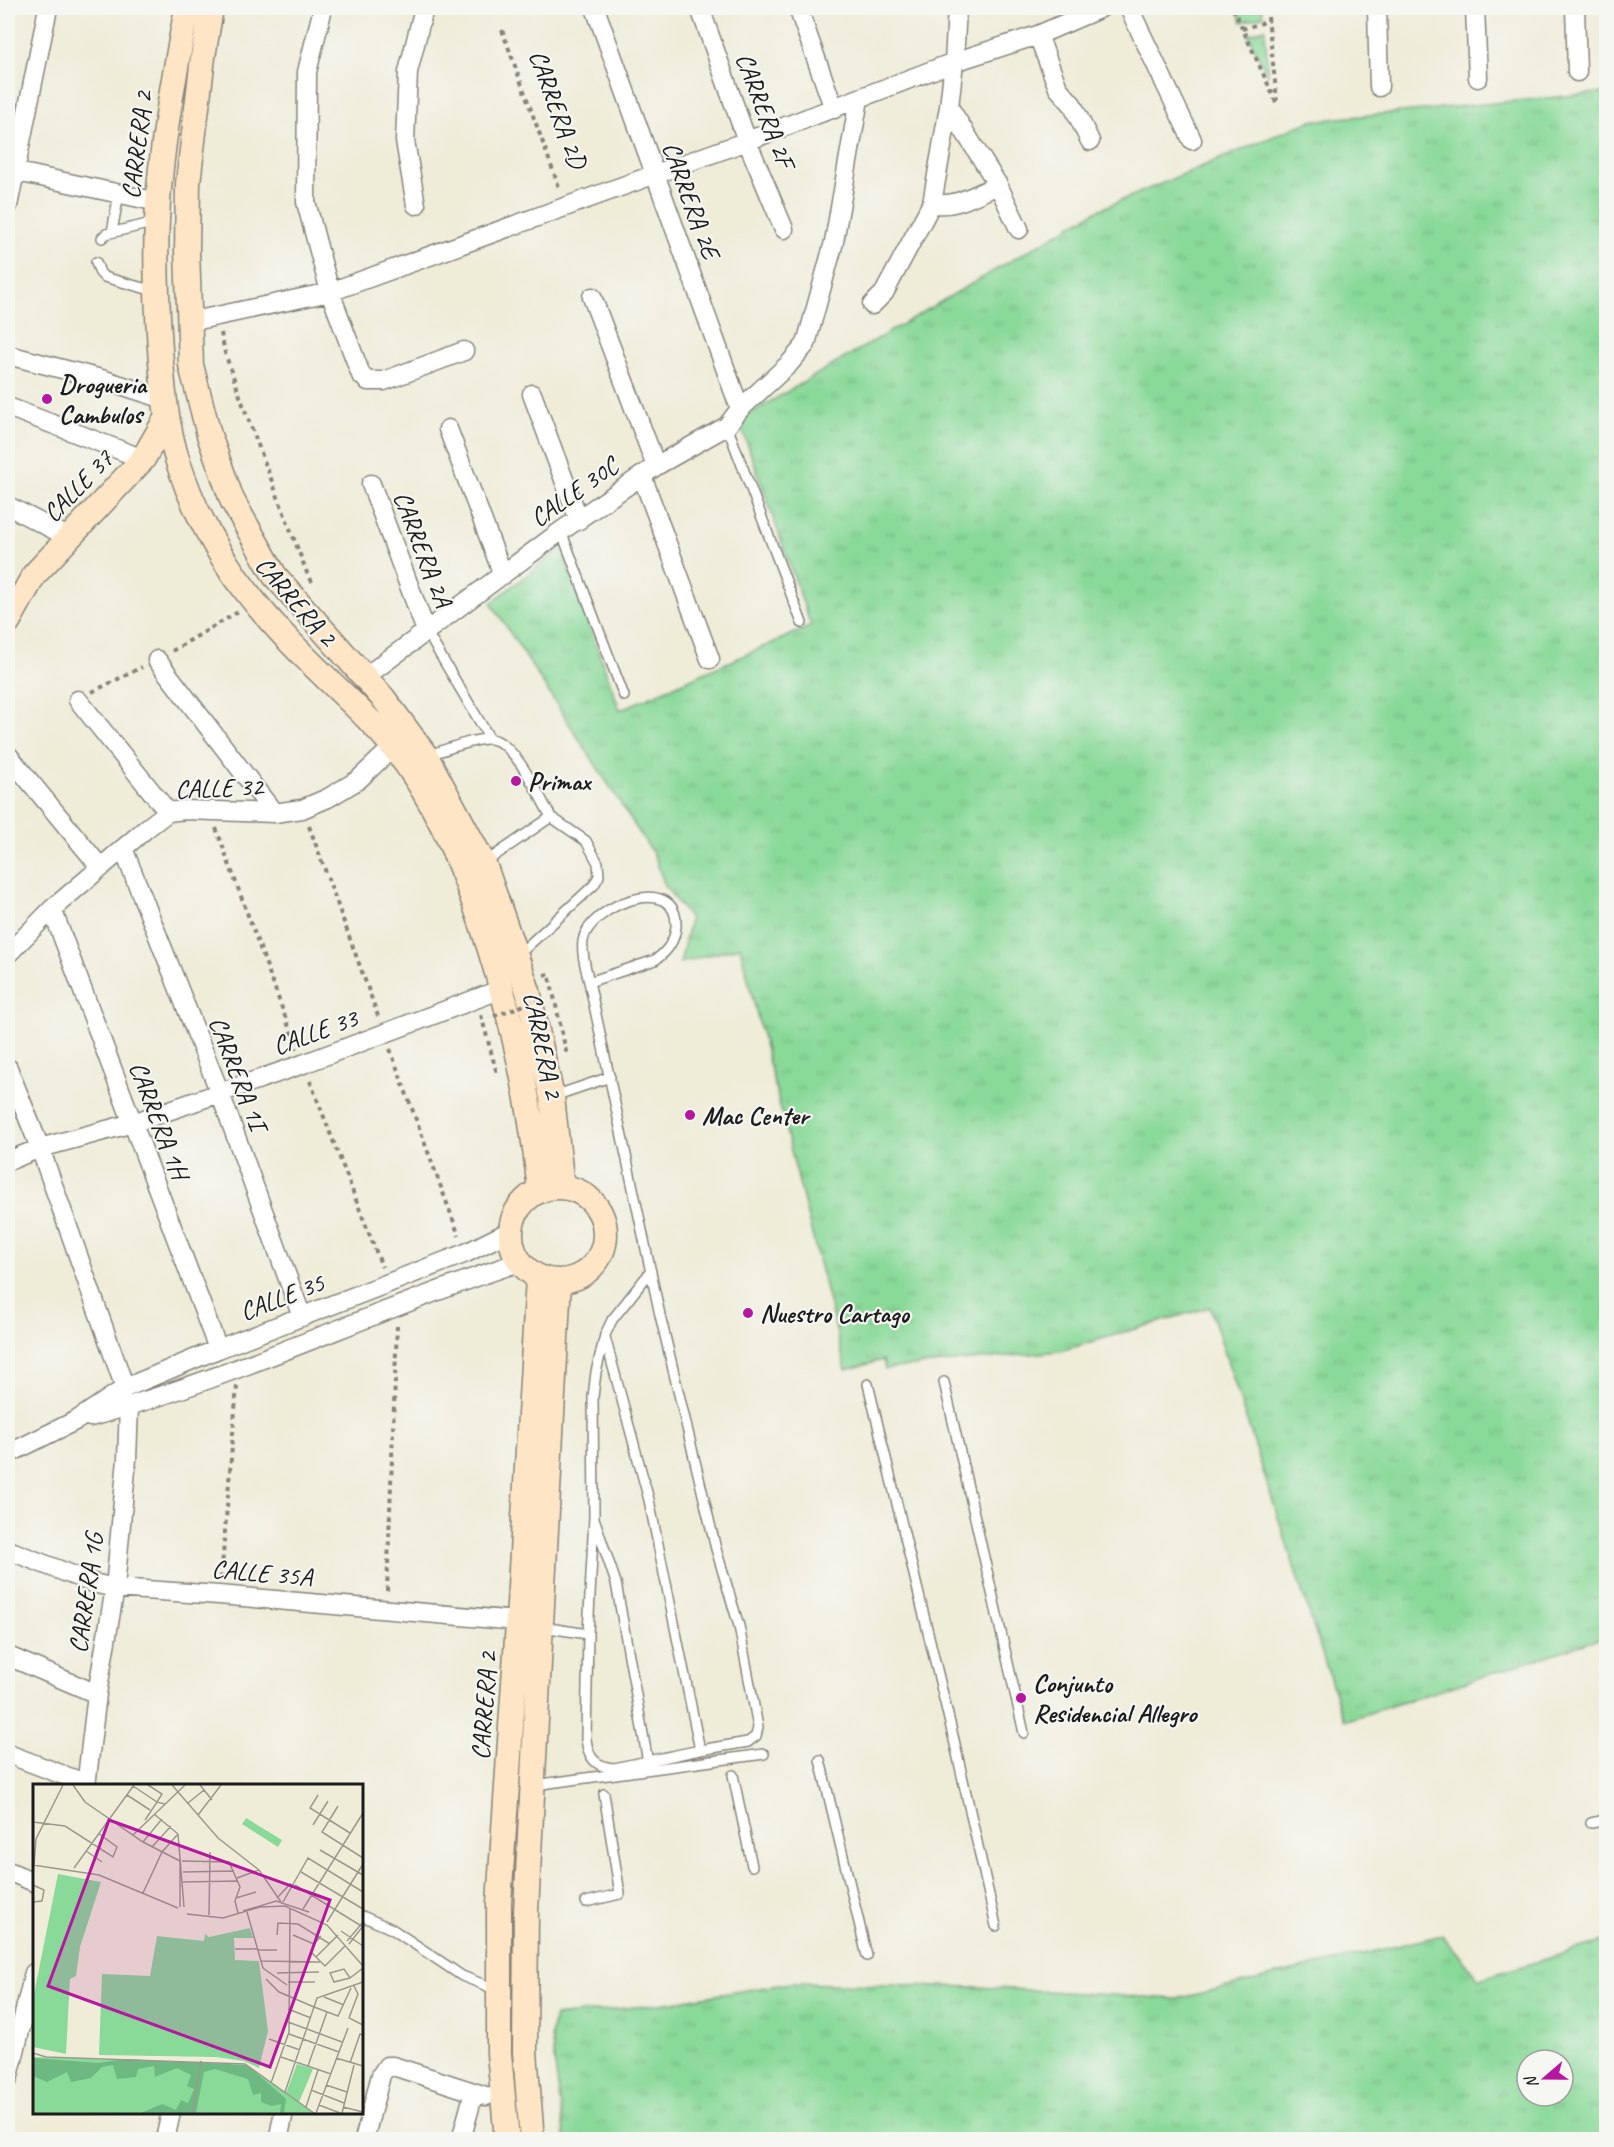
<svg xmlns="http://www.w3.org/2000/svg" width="1614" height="2147" font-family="Caveat,sans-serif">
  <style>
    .grass { fill: url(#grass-tufts); stroke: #527a5a; stroke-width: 1.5; fill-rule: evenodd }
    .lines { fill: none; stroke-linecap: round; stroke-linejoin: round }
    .lane-casing { stroke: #86847a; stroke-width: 12 }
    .street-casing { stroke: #86847a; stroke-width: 21 }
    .secondary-casing { stroke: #86847a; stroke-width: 27 }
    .path { stroke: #86847a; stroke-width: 4; stroke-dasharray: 4.5 4.5; stroke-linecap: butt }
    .lane { stroke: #fff; stroke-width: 9 }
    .street { stroke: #fff; stroke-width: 18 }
    .secondary { stroke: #fde5c5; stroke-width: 24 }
    .path-bridge { stroke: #86847a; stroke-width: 4; stroke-dasharray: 4.5 4.5; stroke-linecap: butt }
    .poi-dot { fill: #b5179e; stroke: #f6f6f2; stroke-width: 2 }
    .labels { text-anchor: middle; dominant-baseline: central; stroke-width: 4.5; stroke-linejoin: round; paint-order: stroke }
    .street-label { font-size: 26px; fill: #1c1c1c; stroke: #f6f6f2 }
    .poi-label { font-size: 26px; font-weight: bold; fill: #1c1c1c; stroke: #f6f6f2; text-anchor: start }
    .inset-road { fill: none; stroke: #9b998d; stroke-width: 1.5 }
    .view { fill: #b5179e; fill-opacity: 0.15; stroke: #b5179e; stroke-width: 3 }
    .inset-edge { fill: none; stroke: #1c1c1c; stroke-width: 3 }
  </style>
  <defs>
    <pattern id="grass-tufts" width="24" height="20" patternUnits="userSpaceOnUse" patternTransform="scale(1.5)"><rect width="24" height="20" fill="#89d999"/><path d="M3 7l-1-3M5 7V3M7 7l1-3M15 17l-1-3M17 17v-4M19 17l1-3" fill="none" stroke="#76ba83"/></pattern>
  </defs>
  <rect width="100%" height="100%" fill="#f6f6f2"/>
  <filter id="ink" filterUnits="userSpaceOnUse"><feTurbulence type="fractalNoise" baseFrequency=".0167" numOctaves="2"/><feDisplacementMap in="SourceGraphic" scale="12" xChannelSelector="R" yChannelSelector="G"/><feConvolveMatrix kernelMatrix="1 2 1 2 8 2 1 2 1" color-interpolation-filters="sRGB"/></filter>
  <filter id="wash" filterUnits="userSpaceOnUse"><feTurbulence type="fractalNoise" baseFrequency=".008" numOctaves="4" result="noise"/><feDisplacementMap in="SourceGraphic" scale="24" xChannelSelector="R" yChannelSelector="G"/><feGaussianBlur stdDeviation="1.35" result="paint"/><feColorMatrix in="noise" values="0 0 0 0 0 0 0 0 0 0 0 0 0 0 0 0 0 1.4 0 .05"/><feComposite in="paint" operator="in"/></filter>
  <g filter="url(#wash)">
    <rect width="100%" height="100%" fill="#efecd8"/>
    <path class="grass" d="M1236,8h26l1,8 -21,6z
      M1265,28l3,48 -20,-41z
      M1606,92v1545l-262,84 -134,-414 -150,44 -175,18 -2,-9 -37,10 -106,-423 -60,16 10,-44 -25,-33 -11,-31 -163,-252 70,-55 59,162 191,-84 -72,-206 357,-209 214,-90z
      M1442,1935l37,44 127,-38v198h-1041l-14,-103 4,-20 99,-11 137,-22 187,4 199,12zM1527,2060h36v36h-36z"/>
  </g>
  <g filter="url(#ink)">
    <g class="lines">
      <g class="lane-casing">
        <path id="lane" d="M112,232l7,-39
          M102,238l4,-4 50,-12
          M96,262l4,11 4,4 50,14
          M727,426l75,197
          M561,531l63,165
          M426,631l64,108
          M426,756c16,-5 49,-18 64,-17 24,1 50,59 61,78l-67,46
          M518,955l76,-70 5,-9 -1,-13 -12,-22 -35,-24
          M589,982l66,-22c12,-8 20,-19 21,-34 2,-55 -88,-20 -93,15 -2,16 5,34 8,50l69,324 56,234 23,77 19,101 -2,9 -8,6 -48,8 -86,18c-19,-1 -26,-11 -28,-29l2,-105 6,-117 -1,-120 3,-25 9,-37 7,-15 39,-49
          M554,1096l56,-19
          M605,1337l44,163 51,250
          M944,1382l80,351
          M868,1384l86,356 42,186
          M595,1521l21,62 32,179
          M542,1627l46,7
          M820,1760l47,196
          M733,1775l19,91
          M534,1785l230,-31
          M1591,1823l15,-3
          M586,1902l34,-8 -16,-100
          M362,1916l30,13 70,47 35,14"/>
      </g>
      <g class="street-casing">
        <path id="street" d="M323,8l-16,64 -1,130 24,90 31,83 7,6h16l80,-30
          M595,8l145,401
          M700,8l47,133 37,88
          M798,8l36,101
          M1129,8l63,132
          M1377,8l2,79
          M1475,8l3,70
          M1575,8l2,64
          M1038,35l20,53 14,16 18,37
          M949,107l49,78 21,44
          M8,170l150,32
          M932,203c22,6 46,-10 66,-18
          M416,205l-11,-64 3,-69 16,-64
          M8,206l40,-198
          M592,297l64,169
          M872,305l12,-12 48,-90 17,-96 5,-45 3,-54
          M189,322l141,-30 417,-151 207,-79 84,-27 63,-27
          M8,355l97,25 59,19
          M532,394l47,126
          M8,407l135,52
          M448,429l55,146
          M642,476l68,183
          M371,484l55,147
          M8,506l60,31
          M157,660l117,153
          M365,677l196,-146 95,-65 71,-40 13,-17 49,-45 17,-20 28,-102 25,-143
          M78,700l90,112
          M8,755l93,113
          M123,848l97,245 82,224
          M52,909l166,440
          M8,954l44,-45 95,-81 21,-16 17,-2 89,3 28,-4 26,-11 30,-18 35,-33
          M8,1068l32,80 85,240
          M8,1161l32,-13 93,-25 170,-59 199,-75
          M90,1417c148,-40 285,-108 430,-155
          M8,1454l69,-34 48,-32 93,-39 248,-96 44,-22
          M8,1550l85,33 22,5 104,7 299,26
          M8,1656l89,38
          M8,1754l79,30
          M86,1786l11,-92 18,-106 12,-129 2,-53
          M8,1871l26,11
          M8,2080l26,-107
          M165,2140l6,-28
          M278,2140l6,-28
          M364,2140l17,-65 6,-9h6l93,30
          M461,2140l13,-48"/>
      </g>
      <g class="secondary-casing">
        <path id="secondary" d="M187,8c-13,69 -27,141 -30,212 -2,43 0,86 3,129 3,39 6,78 19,116 20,61 56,118 100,165 33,37 72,69 105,106 48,54 75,122 98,189 29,87 49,175 58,266
          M211,8l-8,49 -15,126 -1,67 4,115 18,70 23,65 43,76 109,123 42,57 58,108 44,127 24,106 10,90
          M8,622l26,-47 109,-116 24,-42
          M511 1234a47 47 0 1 1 94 0a47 47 0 1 1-94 0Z
          M507,2140l-8,-87v-150l18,-265 21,-361
          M532,2140l-7,-88 1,-141 33,-630"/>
      </g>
      <path class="path" d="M1233,8l44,96
        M1267,8l10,92
        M1242,29l27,-8
        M502,30l58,160
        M221,333l4,20 22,63 60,157 7,12
        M172,651l66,-39
        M92,692l50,-25
        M309,826l69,190
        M216,828l81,221
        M544,975l5,-1 17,77 -4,1
        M481,1015l15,55 4,-1
        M390,1049l69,187
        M310,1081l72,186
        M509,1215l11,-20
        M221,1579l16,-193
        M387,1591l10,-265"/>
      <use href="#lane" class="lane"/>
      <use href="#street" class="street"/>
      <use href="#secondary" class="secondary"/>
      <path class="path-bridge" d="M494,1016l50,-18"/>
    </g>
  </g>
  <g class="poi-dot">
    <circle cx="47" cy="399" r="6"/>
    <circle cx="516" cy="781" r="6"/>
    <circle cx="690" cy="1115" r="6"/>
    <circle cx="748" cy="1313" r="6"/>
    <circle cx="1021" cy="1698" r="6"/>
  </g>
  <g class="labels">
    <g class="street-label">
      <text transform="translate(558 109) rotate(70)">CARRERA 2D</text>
      <text transform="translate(765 110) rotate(69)">CARRERA 2F</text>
      <text transform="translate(137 145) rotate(-83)">CARRERA 2</text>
      <text transform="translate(691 200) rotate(70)">CARRERA 2E</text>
      <text transform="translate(78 486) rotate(-46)">CALLE 37</text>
      <text transform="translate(574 492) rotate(-35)">CALLE 30C</text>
      <text transform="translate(423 549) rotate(69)">CARRERA 2A</text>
      <text transform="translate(296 601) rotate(49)">CARRERA 2</text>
      <text transform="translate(219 788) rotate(-2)">CALLE 32</text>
      <text transform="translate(315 1032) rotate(-20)">CALLE 33</text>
      <text transform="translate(543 1045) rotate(78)">CARRERA 2</text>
      <text transform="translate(238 1073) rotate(69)">CARRERA 1I</text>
      <text transform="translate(159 1120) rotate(69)">CARRERA 1H</text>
      <text transform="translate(282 1297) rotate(-21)">CALLE 35</text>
      <text transform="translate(262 1573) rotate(5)">CALLE 35A</text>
      <text transform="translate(86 1593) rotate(-82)">CARRERA 1G</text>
      <text transform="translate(484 1706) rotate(-86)">CARRERA 2</text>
    </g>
    <g class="poi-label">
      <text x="59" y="384">Drogueria<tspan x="59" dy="30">Cambulos</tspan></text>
      <text x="528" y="781">Primax</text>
      <text x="702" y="1115">Mac Center</text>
      <text x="760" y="1313">Nuestro Cartago</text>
      <text x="1033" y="1683">Conjunto<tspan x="1033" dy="30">Residencial Allegro</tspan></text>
    </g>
  </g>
  <g transform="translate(33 1784)">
    <rect width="330" height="330" fill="#efecd8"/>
    <path d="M25,90l43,8 -21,65 -4,29 -6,3 -4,75 -33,-7v-48zM217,144l3,10h-19l1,22 24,1 9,70 -9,37 -15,-7 -28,-4 -117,-2 3,-81 48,2 7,-40 47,5 1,-7 4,3zM0,273l214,8 67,48h-281zM264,280l16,5 -14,33 -13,-9z" fill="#89d999"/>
    <path d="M93,275l121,6 39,34 -2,14h-4l1,-9 -9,2 -11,-4v-9l-8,2 -5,-16 -33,-10 -11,3 -8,41h-55l21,-9 14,6 5,-10 7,3 6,-14 -7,-3 4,-11 -14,-7 -22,9 -1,-11 -16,3 -2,8 -19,2 -4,-14 -11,2 -11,11 -20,4 -4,-10 -20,10 -14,-6 1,-18 64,5z" fill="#6eb981"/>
    <path d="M213,34l36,22 -4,7 -36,-23z" fill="#89d999"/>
    <path class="inset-road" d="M40,1l12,17 58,40 37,19M139,1l46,53 41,32 22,32M167,1l12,15M100,2l24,16 5,-8 -14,-9M94,11l23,15M285,11l-8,13 40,25M155,19l16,-13M305,22l-16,26 41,26M121,30l24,20M165,31l23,-30M112,36l12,-18 8,2M0,38l32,4 48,31 4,-10 -19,-14M280,41l15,-24M145,50l6,73M100,51l52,-50M110,58l19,-23M119,63l19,-21M287,66l43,25M53,67l16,11M147,76v47M149,77l47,1 11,25 -5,14 3,12M0,81l66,10 79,33M1,81l2,-26 27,-54M41,84l60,-83M150,88l51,-1M268,88l62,37M204,94l22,-8M150,98l55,-1M0,101l11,5 -2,11 -9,1M262,101l68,42M110,109l19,-41 16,-18M203,114l20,-6M244,114l13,-14 4,2M250,118l25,-44 55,34M270,125l60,-96M210,127l33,-10 33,11M214,128l16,56 24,17M154,130l36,4 37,-11 25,-1 42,19 36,41M176,131l1,-63M294,138l36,-58M308,147l22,15M244,151l1,-12 20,1 32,20M260,151l21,9 7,-8M314,157l16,-19M316,160l14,-18M202,165h22M225,166h19M279,169l13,13 20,-20M283,173l22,-22M227,177l60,1M244,189l42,-1M317,194l-6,-9 -14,4 4,9 16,-4 13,-10M233,195l13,13 35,15 -29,85M255,198h27M321,202l4,8 -9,24 14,7M318,204l-13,28 -24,-9 3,-9 46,-16M291,213l20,8M255,225l23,9M255,238l54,20M256,250l50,18M236,255l31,11M0,269l13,4 199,7 69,49M248,273l50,17M303,274l27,8M317,279l10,-29 3,1M275,282l19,-54M238,299l18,-51 1,-124M293,301l21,7M278,306l33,13M286,321l21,8M273,323l12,-37M310,323l20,5M159,329l9,-52M283,329l32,-85M309,329l12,-48"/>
    <path class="view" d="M76,36l221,80 -60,167 -222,-81z"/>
    <rect width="330" height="330" class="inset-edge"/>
  </g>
  <rect width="1614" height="2147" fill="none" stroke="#f6f6f2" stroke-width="30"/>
  <g transform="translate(1545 2078) rotate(250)"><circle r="28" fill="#f6f6f2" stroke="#9f9f9c" stroke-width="1.5"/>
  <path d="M0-4.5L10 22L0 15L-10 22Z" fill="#b5179e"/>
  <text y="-9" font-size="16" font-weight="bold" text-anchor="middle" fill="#1c1c1c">N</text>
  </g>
</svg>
